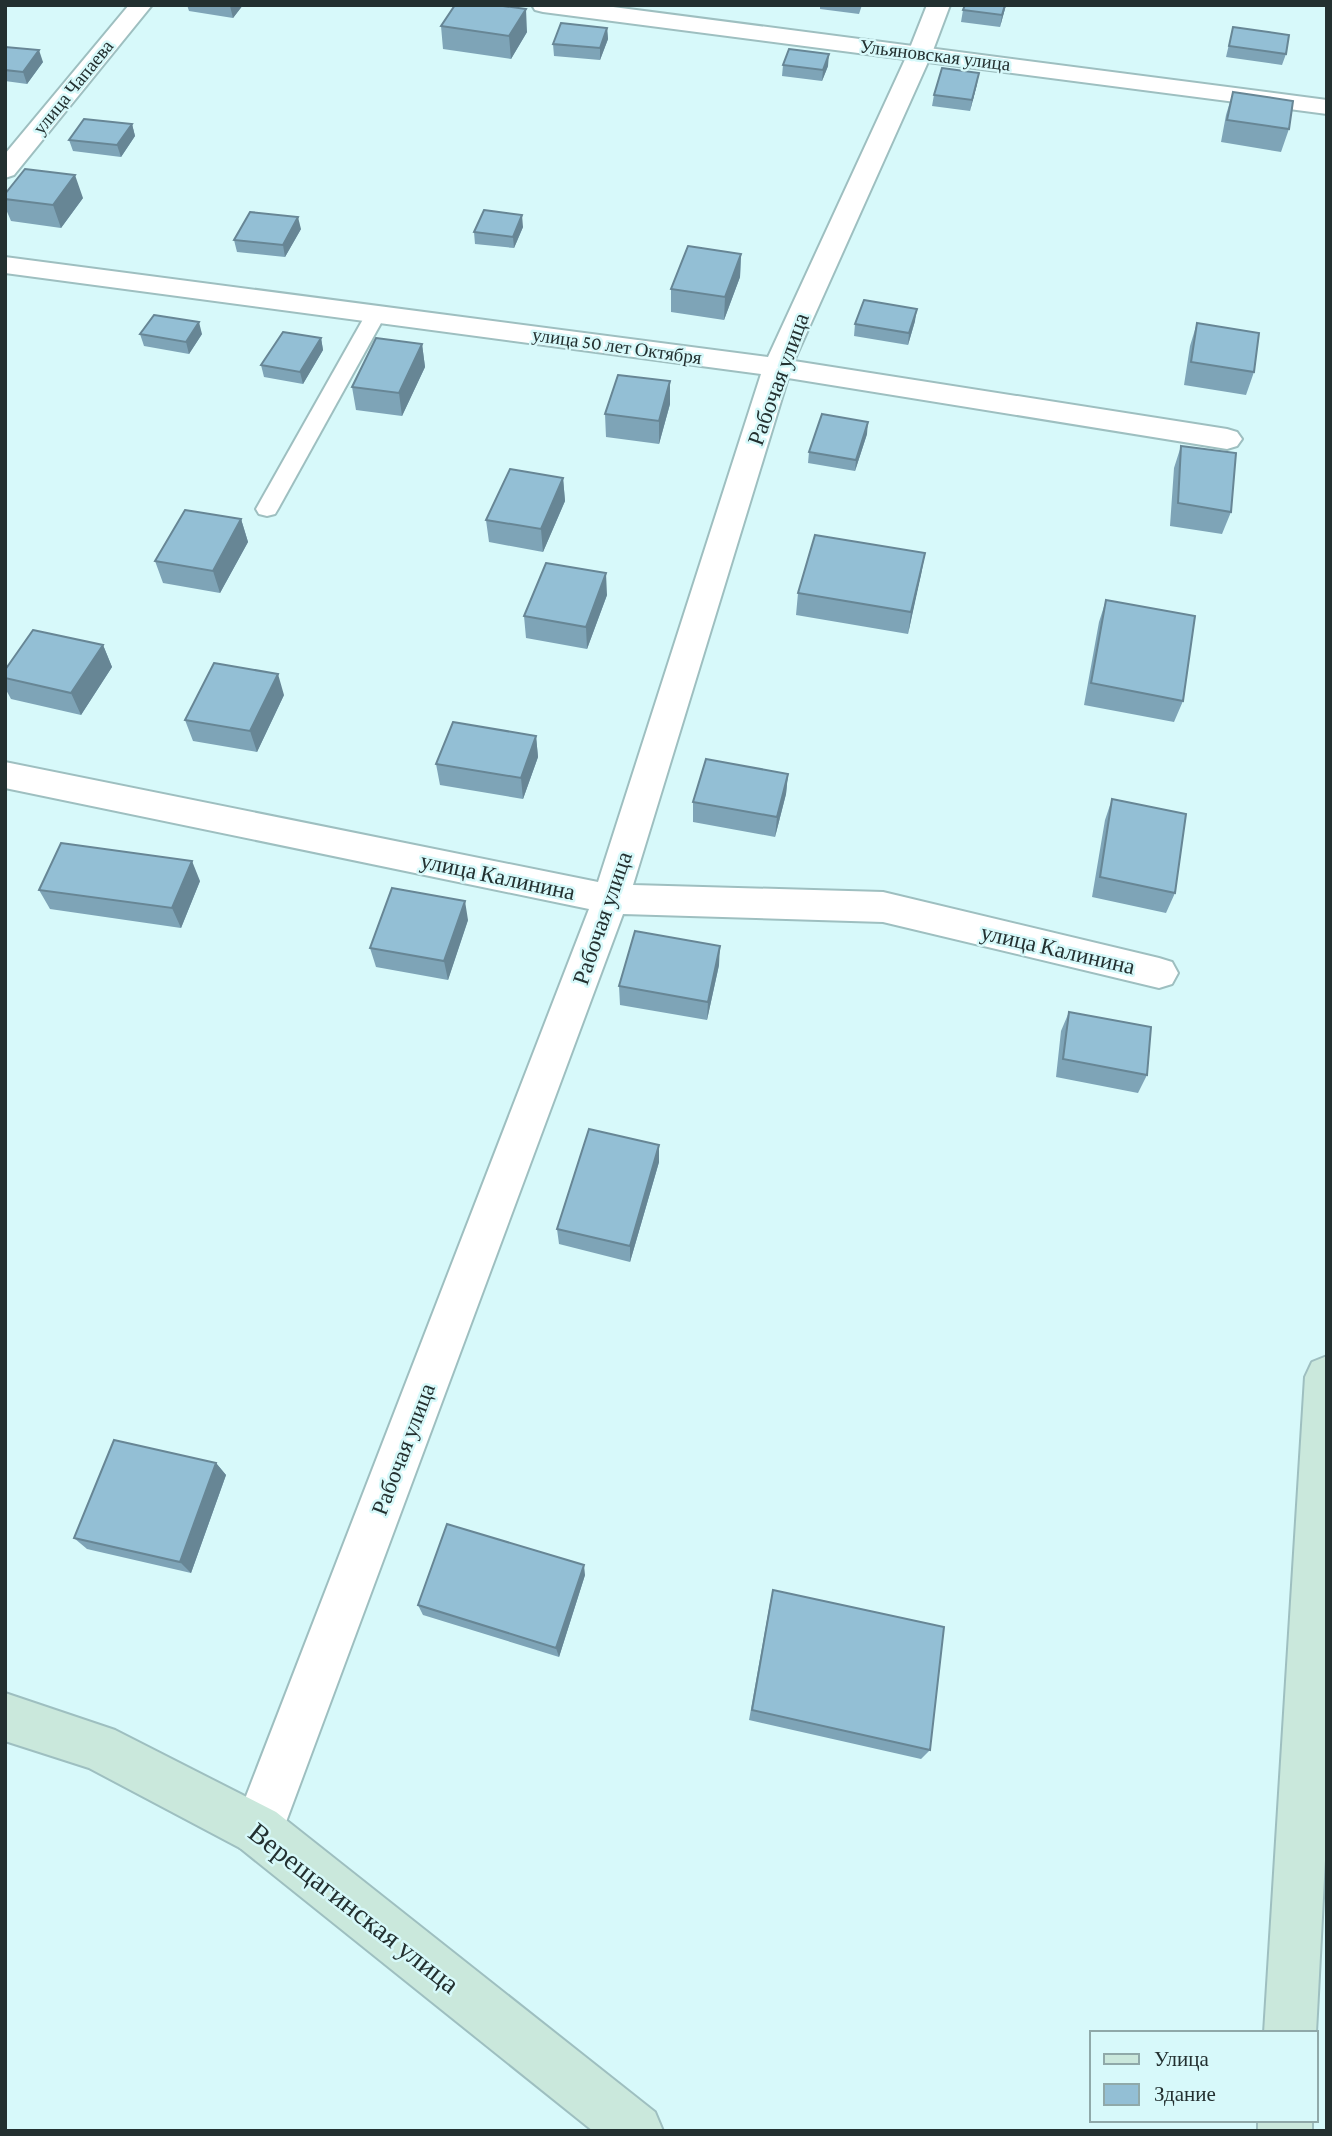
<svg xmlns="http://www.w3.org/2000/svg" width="1332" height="2136" font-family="'Crimson Pro',serif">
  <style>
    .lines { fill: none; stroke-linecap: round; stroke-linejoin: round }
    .service-casing { stroke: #9ebfc0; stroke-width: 4 }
    .minor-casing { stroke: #9ebfc0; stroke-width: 4 }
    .tertiary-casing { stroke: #9ebfc0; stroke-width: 4 }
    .secondary-casing { stroke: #9ebfc0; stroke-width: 4 }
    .service { fill: #fff; fill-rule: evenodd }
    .minor { fill: #fff; fill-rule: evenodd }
    .tertiary { fill: #fff; fill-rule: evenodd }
    .secondary { fill: #cae8dc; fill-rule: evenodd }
    .wall { fill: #7ea4b7 }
    .shaded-wall { fill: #678695 }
    .building { fill: #93bfd5; stroke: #678695; stroke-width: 2 }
    .labels { text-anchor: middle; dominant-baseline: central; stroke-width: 5; stroke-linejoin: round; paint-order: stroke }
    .far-street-label { font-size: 19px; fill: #233030; stroke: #d7f9fa }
    .street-label { font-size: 23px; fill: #233030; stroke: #d7f9fa }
    .near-street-label { font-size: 28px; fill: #233030; stroke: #d7f9fa }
  </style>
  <rect width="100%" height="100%" fill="#d7f9fa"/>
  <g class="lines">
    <g class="service-casing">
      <path id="service" d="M376,308l7,2 3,4 -108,195 -3,5 -8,2 -8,-2 -3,-5 110,-195 3,-4z"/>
    </g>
    <g class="minor-casing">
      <path id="minor" d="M129,5h23l-138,170 -9,3v-24z
        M927,5h23l-18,48 -138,308 433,68 10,3 5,7 -5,7 -10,3 -439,-71 -155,507 250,7 276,66 13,4 6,11 -6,11 -13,4 -276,-66 -260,-8 -340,916 -7,18 -18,7 -18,-7 -7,-18 356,-921 -584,-121v-26l593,120 163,-508 -756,-101v-16l763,100 140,-304z"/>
    </g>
    <g class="tertiary-casing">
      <path id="tertiary" d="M532,5h66l729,95v14l-784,-102 -8,-2z"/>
    </g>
    <g class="secondary-casing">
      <path id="secondary" d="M1327,1356v465l-11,212h-52l41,-656 7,-15z
        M5,1693l110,37 161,82 379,300 8,19h-70l-353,-283 -151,-80 -84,-27z
        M1258,2120h54v11h-54z"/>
    </g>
    <use href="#service" class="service"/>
    <use href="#minor" class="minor"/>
    <use href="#tertiary" class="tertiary"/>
    <use href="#secondary" class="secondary"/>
  </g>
  <path class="wall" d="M187,5h56l-10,13 -44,-7z
    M820,5h42l-3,9 -39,-5z
    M1006,5l-6,22 -39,-5 2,-12z
    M441,26l86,6 -16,27 -68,-10z
    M1233,27l53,27 -4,11 -56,-8z
    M607,28l1,11 -8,21 -46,-4 -1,-12z
    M5,47l38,15 -16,22 -22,-3z
    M783,65l45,1 -6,15 -40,-5z
    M977,84l-7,27 -38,-5 2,-11z
    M1233,92l56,37 -8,23 -60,-10 5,-27z
    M132,124l3,12 -14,21 -48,-6 -4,-11z
    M5,194l78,4 -22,30 -50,-7 -6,-14z
    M523,227l-9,21 -39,-4 -1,-12z
    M301,229l-16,28 -48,-5 -3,-12z
    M741,254l-1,23 -16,43 -53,-8v-23z
    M915,321l-7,24 -54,-9 1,-12z
    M1197,323l57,49 -8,23 -62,-10 6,-39z
    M140,334h62l-13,20 -45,-8z
    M321,338l2,12 -20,34 -39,-7 -3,-12z
    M422,344l3,23 -23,49 -46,-6 -4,-23z
    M670,381v23l-11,40 -53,-7 -1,-23z
    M867,434l-12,37 -47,-8 1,-11z
    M1181,446l50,66 -9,22 -52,-8 4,-58z
    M563,478l2,23 -22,51 -54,-10 -3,-22z
    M241,519l7,23 -28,51 -57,-10 -8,-22z
    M925,553l-17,81 -112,-19 2,-22z
    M607,595l-20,54 -61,-11 -2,-22z
    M1106,600l77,101 -9,21 -90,-17 15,-83z
    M103,645l9,22 -31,48 -70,-16 -6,-11v-18z
    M284,695l-27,57 -64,-11 -8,-21z
    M536,736l2,21 -15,42 -83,-14 -4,-21z
    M788,774l-2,20 -11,43 -82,-15v-20z
    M1112,799l63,94 -9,20 -74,-16 13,-77z
    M200,881l-19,47 -131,-19 -11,-19z
    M468,920l-20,60 -72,-13 -6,-19z
    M719,965l-12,55 -87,-15 -1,-19z
    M1069,1012l78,63 -9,18 -82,-16 5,-46z
    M659,1145v17l-29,100 -71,-18 -2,-15z
    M216,1463l10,12 -35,98 -104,-24 -13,-11z
    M585,1575l-26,82 -136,-42 -5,-10z
    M773,1590l157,160 -9,9 -172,-39 21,-117z"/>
  <path class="shaded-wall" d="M231,5h12l-10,13 -3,-12z
    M1005,5h1l-6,22 2,-12z
    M526,9l1,23 -16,27 -2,-23z
    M607,28l1,11 -8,21v-12z
    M39,50l4,12 -16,22 -4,-12z
    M829,54l-1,12 -6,15 1,-11z
    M979,73l-2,11 -7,27 2,-11z
    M132,124l3,12 -14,21 -4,-12z
    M75,175l8,23 -22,30 -8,-23z
    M522,215l1,12 -9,21 -1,-11z
    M298,217l3,12 -16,28 -2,-12z
    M741,254l-1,23 -16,43 1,-23z
    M917,309l-2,12 -7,24 1,-12z
    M199,322l3,12 -13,20 -3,-12z
    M321,338l2,12 -20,34 -3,-12z
    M422,344l3,23 -23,49 -3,-23z
    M670,381v23l-11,40v-23z
    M868,422l-1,12 -12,37 1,-11z
    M563,478l2,23 -22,51 -2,-23z
    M241,519l7,23 -28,51 -7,-22z
    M925,553l-4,22 -13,59 3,-22z
    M606,573l1,22 -20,54 -1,-22z
    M103,645l9,22 -31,48 -10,-22z
    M278,674l6,21 -27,57 -7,-21z
    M536,736l2,21 -15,42 -2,-21z
    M788,774l-2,20 -11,43 2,-20z
    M192,861l8,20 -19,47 -9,-20z
    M465,901l3,19 -20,60 -4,-19z
    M720,946l-1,19 -12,55 1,-18z
    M659,1145v17l-29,100v-16z
    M216,1463l10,12 -35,98 -11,-11z
    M584,1565l1,10 -26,82 -3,-9z"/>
  <path class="building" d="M455,5h41l30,4 -17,27 -68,-10z
    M965,5h40l-3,10 -39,-5z
    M561,23l46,5 -7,20 -47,-4z
    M1233,27l56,8 -3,19 -57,-8z
    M5,47l34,3 -16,22 -18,-2z
    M789,49l40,5 -6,16 -40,-5z
    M942,68l37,5 -7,27 -38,-5z
    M1233,92l60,9 -4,28 -62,-9z
    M84,119l48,5 -15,21 -48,-5z
    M25,169l50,6 -22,30 -48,-6v-5z
    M484,210l38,5 -9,22 -39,-5z
    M250,212l48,5 -15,28 -49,-5z
    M688,246l53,8 -16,43 -54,-8z
    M864,300l53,9 -8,24 -54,-9z
    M154,315l45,7 -13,20 -46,-8z
    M1197,323l62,10 -5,39 -63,-10z
    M283,332l38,6 -21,34 -39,-7z
    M376,338l46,6 -23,49 -47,-6z
    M618,375l52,6 -11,40 -54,-7z
    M822,414l46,8 -12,38 -47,-8z
    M1181,446l55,7 -5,59 -53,-9z
    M510,469l53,9 -22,51 -55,-9z
    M185,510l56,9 -28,52 -58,-10z
    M815,535l110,18 -14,59 -113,-19z
    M546,563l60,10 -20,54 -62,-11z
    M1106,600l89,16 -12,85 -92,-18z
    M33,630l70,15 -32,48 -66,-15v-8z
    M214,663l64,11 -28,57 -65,-11z
    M453,722l83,14 -15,42 -85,-14z
    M706,759l82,15 -11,43 -84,-15z
    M1112,799l74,15 -11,79 -75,-16z
    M61,843l131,18 -20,47 -133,-18z
    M392,888l73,13 -21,60 -74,-13z
    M635,931l85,15 -12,56 -89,-16z
    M1069,1012l82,15 -4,48 -84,-16z
    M589,1129l70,16 -29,101 -73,-17z
    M114,1440l102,23 -36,99 -106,-24z
    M447,1524l137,41 -28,83 -138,-43z
    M773,1590l171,37 -14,123 -178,-40z"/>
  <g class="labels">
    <g class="far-street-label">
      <text transform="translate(935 55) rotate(7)">Ульяновская улица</text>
      <text transform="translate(73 87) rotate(-51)">улица Чапаева</text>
      <text transform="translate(617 346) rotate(8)">улица 50 лет Октября</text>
    </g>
    <g class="street-label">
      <text transform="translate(778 379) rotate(-70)">Рабочая улица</text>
      <text transform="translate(498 876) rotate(12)">улица Калинина</text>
      <text transform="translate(602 918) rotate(-71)">Рабочая улица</text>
      <text transform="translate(1058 949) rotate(13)">улица Калинина</text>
      <text transform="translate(403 1449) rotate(-69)">Рабочая улица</text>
    </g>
    <g class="near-street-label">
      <text transform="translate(354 1908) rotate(38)">Верещагинская улица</text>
    </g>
  </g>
  <rect width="1332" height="2136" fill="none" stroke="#233030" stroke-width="14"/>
  <rect x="1090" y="2031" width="228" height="91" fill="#d7f9fa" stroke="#8fa9a9" stroke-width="2"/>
  <rect x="1104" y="2054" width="35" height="10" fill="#cae8dc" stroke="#8fa9a9" stroke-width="2"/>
  <text x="1154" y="2066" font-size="21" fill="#233030">Улица</text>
  <rect x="1104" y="2084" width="35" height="21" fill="#93bfd5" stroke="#8fa9a9" stroke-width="2"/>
  <text x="1154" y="2101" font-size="21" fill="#233030">Здание</text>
</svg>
